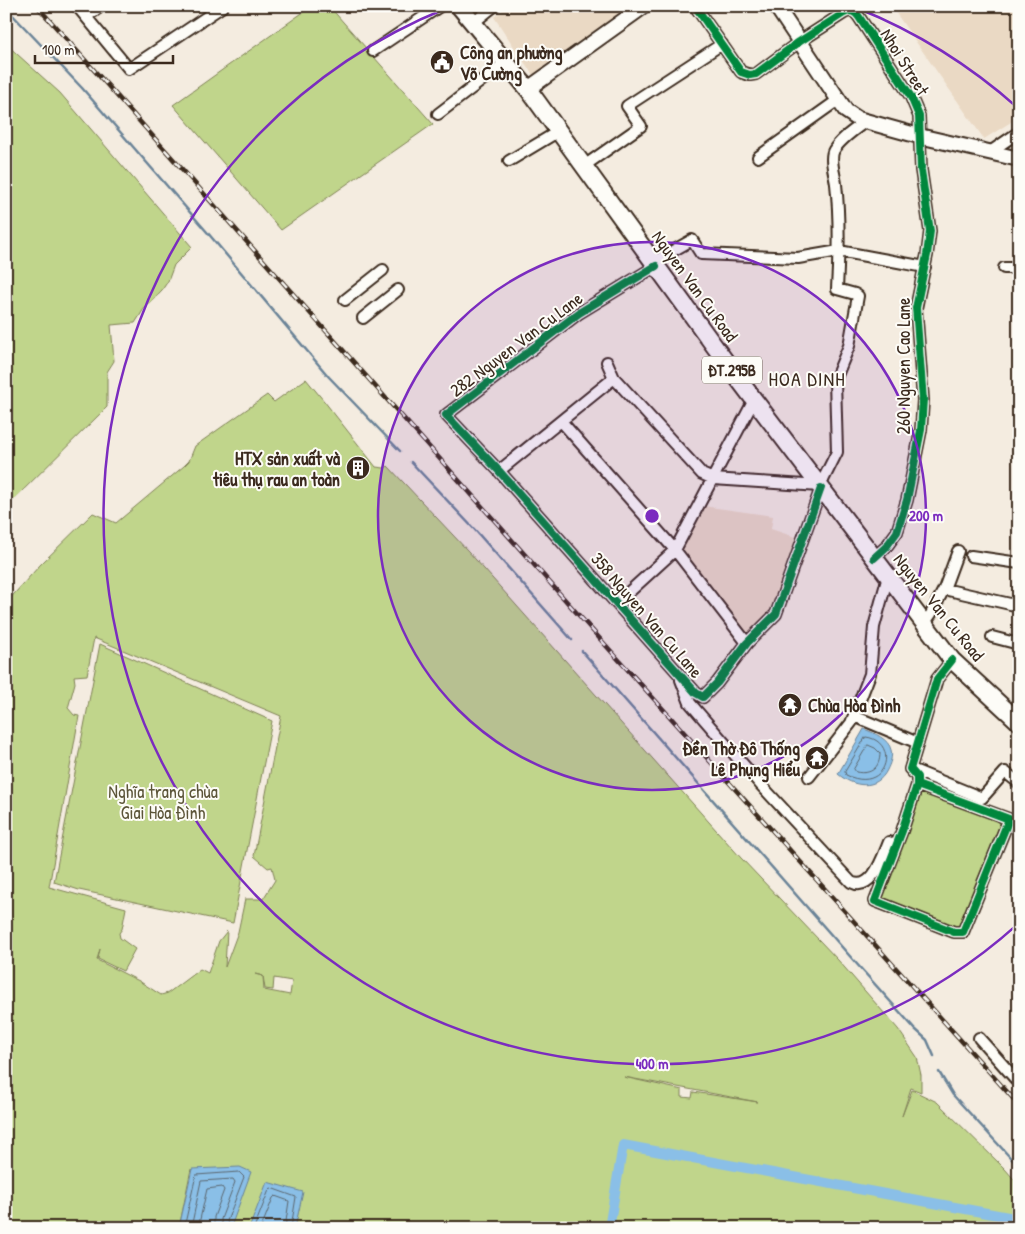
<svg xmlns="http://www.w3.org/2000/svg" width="1025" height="1234" font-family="'Patrick Hand',sans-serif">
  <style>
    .built { fill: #ead9c4 }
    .green { fill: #c0d58b; stroke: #7e8054; fill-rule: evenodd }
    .water { fill: #8abfe7; stroke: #6a8397 }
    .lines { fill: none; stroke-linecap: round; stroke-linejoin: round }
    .shore { stroke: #5b666e; stroke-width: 1 }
    .stream { stroke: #6a8397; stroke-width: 2.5 }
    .canal { stroke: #8abfe7; stroke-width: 10 }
    .street-casing { stroke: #3b2a1e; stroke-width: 14 }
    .secondary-casing { stroke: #3b2a1e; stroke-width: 18 }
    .primary-casing { stroke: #3b2a1e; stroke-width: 20 }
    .street { stroke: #fdfcf7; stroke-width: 10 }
    .secondary { stroke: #fdfcf7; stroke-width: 14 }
    .primary { stroke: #fdfcf7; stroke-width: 16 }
    .rail-casing { stroke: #3b2a1e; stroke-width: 4.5 }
    .rail { stroke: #fdfcf7; stroke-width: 2.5; stroke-dasharray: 8; stroke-linecap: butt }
    .cycleway-casing { stroke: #fdfcf7; stroke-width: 11 }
    .cycleway { stroke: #00873e; stroke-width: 8 }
    .ring { fill: none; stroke: #7b2cbf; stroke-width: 2.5 }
    .labels { text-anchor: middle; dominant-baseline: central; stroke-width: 4; stroke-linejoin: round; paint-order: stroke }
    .shield { fill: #fdfcf7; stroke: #75695f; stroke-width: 1 }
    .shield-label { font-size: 16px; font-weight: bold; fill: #3b2a1e }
    .poi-label { font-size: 18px; font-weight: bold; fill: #3b2a1e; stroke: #fdfcf7; text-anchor: start }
    .street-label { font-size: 18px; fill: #3b2a1e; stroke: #fdfcf7 }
    .park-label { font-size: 18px; fill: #5c5539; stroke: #fdfcf7 }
    .quarter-label { font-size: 20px; letter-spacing: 1px; fill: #3b2a1e; stroke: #fdfcf7 }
    .centre { fill: #7b2cbf; stroke: #fdfcf7; stroke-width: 2.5 }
    .ring-label { font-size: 15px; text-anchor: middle; font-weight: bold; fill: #7b2cbf; stroke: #fdfcf7; stroke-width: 4; stroke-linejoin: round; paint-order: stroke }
  </style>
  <rect width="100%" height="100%" fill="#f4ece0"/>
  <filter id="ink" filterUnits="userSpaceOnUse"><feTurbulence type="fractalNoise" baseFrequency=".02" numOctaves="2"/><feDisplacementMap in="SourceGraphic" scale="10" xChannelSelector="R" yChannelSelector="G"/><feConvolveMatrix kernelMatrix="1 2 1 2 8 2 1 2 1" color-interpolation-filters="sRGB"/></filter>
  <g filter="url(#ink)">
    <path class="built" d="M508,6h122l-97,69 -39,-58z
      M891,6h128v111l-35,22z
      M703,506l70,10 -2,13 30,10 -27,73 -28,26 -67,-89z"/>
    <path class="green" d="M312,6h17l104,118 -152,106 -108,-125z
      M6,44l54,49 132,154 -18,18 -6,16 -6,9 -18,19 -9,14 -24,2 3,36 -7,11v35l-101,100z
      M306,379l18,22 52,66 8,1 4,-2 80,85 273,307 97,102 60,69 19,28 4,18v17l-10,-4 -9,28 10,-26 25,12 68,67 14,16v43h-724l7,-35 -52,33 -18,-2 -41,-55 -12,59h-173v-625l34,-38 53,-52 23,10 68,-57 5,-5 6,-15 72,-51 7,7zM94,638l187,78 -27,140 14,12 4,-1 3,13 -12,19h-18l-7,33 -13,35 2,-36 -8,10 -11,32 -8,-4 -32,24 -7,2 -22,-14 -42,-21 3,-11 -2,10 25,12 12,-22 -15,-11 -1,-5 3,-4 4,-21 -77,-21 30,-171 -5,-1 -6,-7 7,-25 -1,-7 13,-1zM255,974l8,2 2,13 8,1 1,-12 18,3 -2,14 -26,-5 -1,-14zM624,1077l123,23 11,2 -65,-10 -1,6 -10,-1v-7z
      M100,644l172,77 -39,202 -154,-33 -25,-8z
      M920,791l86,31 -46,107 -81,-32z"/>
    <path class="water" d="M864,729c10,4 25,10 27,21 2,6 -1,14 -4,20 -10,21 -34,17 -49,4z
      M240,1167l11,5 -19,52 18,2 17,-44 36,10 -8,36h-116l13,-59z"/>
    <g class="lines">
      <path class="shore" d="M866,737c34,4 22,58 -20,38l-1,-3z
        M868,745l7,3 5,5c0,15 -9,22 -24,19l-2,-3z
        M184,1228l12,-53 43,-3 5,5 -17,44 2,7
        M191,1228l10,-47 32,-2 2,3 -14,37 1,9
        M198,1228l9,-39 15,-2 2,3 -10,27v11
        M254,1228l15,-38 2,-2 25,9 -5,31
        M261,1228l12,-30 2,-2 14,5 -4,27"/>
      <path class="stream" d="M6,8l76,80 125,144 122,145 71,74
        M411,462l64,68 97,110
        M582,651l273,311 60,67 12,11 7,16
        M939,1072l14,23 66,72"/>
      <path class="canal" d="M609,1228l14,-83 396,74"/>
      <g class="street-casing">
        <path id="street" d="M77,6l52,63 94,-63
          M695,6l46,66 9,3 6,-1 43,-32 45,-29c7,-3 11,-2 15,4l52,80 8,19 2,54 9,61 -3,24 -11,53 7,92 -2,30 -14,70 -10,32 -11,15 -12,11
          M86,17l15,-11
          M473,23l21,-17
          M373,51l67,-45
          M438,114l68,-52
          M990,152l29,-20
          M758,157l80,-57
          M509,161l50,-30
          M584,166l57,-40 -14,-20 95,-62
          M653,262l39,-22 9,14 97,4 41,-7 86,16
          M656,266l-77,47 -133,102 53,56 197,222 7,4 14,-14 30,-40 29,-29 45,-126
          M1004,268h15
          M345,300l38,-30
          M363,318l35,-28
          M607,362l7,16 88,96 11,5 107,7 17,-34 -2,-72 14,-34 9,-50 -3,-2 -18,-5c2,-35 3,-70 -1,-105 -1,-9 -7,-26 -2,-34 7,-12 22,-21 32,-29
          M561,421l114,129 72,93
          M499,471l115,-93
          M971,556l48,7
          M944,589l14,-38
          M617,603l58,-53 79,-150
          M924,624l7,-10 13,-25 75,17
          M992,637l27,7
          M681,680l9,23 70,81 91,98c21,11 32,-26 38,-40
          M854,716l64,27
          M911,769l71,29 23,-26 14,11
          M809,777l42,-54 19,-49 4,-47 14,-51
          M917,785l92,34 -46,113h-9l-79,-31 27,-70 15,-46v-8l-7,-8 27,-90 15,-19
          M979,1038l40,45"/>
      </g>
      <g class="secondary-casing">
        <path id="secondary" d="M776,6l70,105 12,8 61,17 100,23
          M528,89l116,-83"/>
      </g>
      <g class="primary-casing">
        <path id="primary" d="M459,6l69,83 208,287 216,284 67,62"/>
      </g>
      <use href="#street" class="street"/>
      <use href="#secondary" class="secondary"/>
      <use href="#primary" class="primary"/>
      <g class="rail-casing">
        <path id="rail" d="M37,6l555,624 427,475"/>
      </g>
      <use href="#rail" class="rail"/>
      <g class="cycleway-casing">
        <path id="cycleway" d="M695,6l46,66 9,3 6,-1 43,-32 45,-29c7,-3 11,-2 15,4l52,80 8,19 2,54 9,61 -3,24 -11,53 7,92 -2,30 -14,70 -10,32 -11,15 -12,11
          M656,266l-77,47 -133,102 53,56 197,222 7,4 14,-14 30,-40 29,-29 45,-126
          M917,785l92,34 -46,113h-9l-79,-31 27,-70 15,-46v-8l-7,-8 27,-90 15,-19"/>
      </g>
      <use href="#cycleway" class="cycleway"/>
    </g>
  </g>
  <circle cx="652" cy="516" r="274" fill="#7b2cbf" fill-opacity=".12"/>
  <g class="ring">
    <circle cx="652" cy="516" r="274"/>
    <path d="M1019 923A548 548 0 1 1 447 8M857 8A548 548 0 0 1 1019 109"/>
  </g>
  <defs>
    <g id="civic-disc" transform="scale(1.25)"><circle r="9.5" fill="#3b2a1e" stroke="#fdfcf7"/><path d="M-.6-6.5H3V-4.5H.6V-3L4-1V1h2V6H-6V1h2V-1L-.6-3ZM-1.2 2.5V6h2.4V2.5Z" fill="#fff"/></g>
    <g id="building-disc" transform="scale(1.25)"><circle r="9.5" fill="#3b2a1e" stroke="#fdfcf7"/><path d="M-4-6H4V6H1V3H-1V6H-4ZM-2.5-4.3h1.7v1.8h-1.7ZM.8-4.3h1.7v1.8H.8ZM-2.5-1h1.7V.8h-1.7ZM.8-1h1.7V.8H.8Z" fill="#fff"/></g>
    <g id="temple-disc" transform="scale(1.25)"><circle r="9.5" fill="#3b2a1e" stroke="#fdfcf7"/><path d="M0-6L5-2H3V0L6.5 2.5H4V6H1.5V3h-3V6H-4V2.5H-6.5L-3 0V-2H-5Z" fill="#fff"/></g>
  </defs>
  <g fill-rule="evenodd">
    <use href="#civic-disc" x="442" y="62"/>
    <use href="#building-disc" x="358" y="468"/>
    <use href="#temple-disc" x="790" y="705"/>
    <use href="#temple-disc" x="817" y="758"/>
  </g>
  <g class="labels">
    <rect class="shield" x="702" y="356.5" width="60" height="27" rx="4"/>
    <g class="shield-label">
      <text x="732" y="370">ĐT.295B</text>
    </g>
    <g class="poi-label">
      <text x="460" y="52">Công an phường<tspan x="460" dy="21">Võ Cường</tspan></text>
      <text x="340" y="458" text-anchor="end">HTX sản xuất và<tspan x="340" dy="21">tiêu thụ rau an toàn</tspan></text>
      <text x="808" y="705">Chùa Hòa Đình</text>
      <text x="800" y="748" text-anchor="end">Đền Thờ Đô Thống<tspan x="800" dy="21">Lê Phụng Hiểu</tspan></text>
    </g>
    <g class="street-label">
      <text transform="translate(905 62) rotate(58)">Nhoi Street</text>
      <text transform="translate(695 286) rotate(54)">Nguyen Van Cu Road</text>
      <text transform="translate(516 344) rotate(-37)">282 Nguyen Van Cu Lane</text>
      <text transform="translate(903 366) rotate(-90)">260 Nguyen Cao Lane</text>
      <text transform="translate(939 607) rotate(51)">Nguyen Van Cu Road</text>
      <text transform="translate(647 615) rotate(49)">358 Nguyen Van Cu Lane</text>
    </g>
    <g class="park-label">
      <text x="163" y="791">Nghĩa trang chùa<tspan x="163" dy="21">Giai Hòa Đình</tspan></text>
    </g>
    <g class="quarter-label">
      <text x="807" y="378">HOA DINH</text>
    </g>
  </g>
  <circle cx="652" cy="516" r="8" class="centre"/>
  <g class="ring-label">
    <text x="926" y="521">200 m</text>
    <text x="652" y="1069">400 m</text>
  </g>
  <rect width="1025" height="1234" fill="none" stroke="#fdfcf7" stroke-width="25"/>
  <rect x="12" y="12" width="1000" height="1209" fill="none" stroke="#3b2a1e" stroke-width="2" filter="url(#ink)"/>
  <path d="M35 55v8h138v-8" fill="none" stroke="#3b2a1e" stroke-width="2.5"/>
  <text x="42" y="55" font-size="15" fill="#3b2a1e" stroke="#fdfcf7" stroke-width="4" paint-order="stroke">100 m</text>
</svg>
